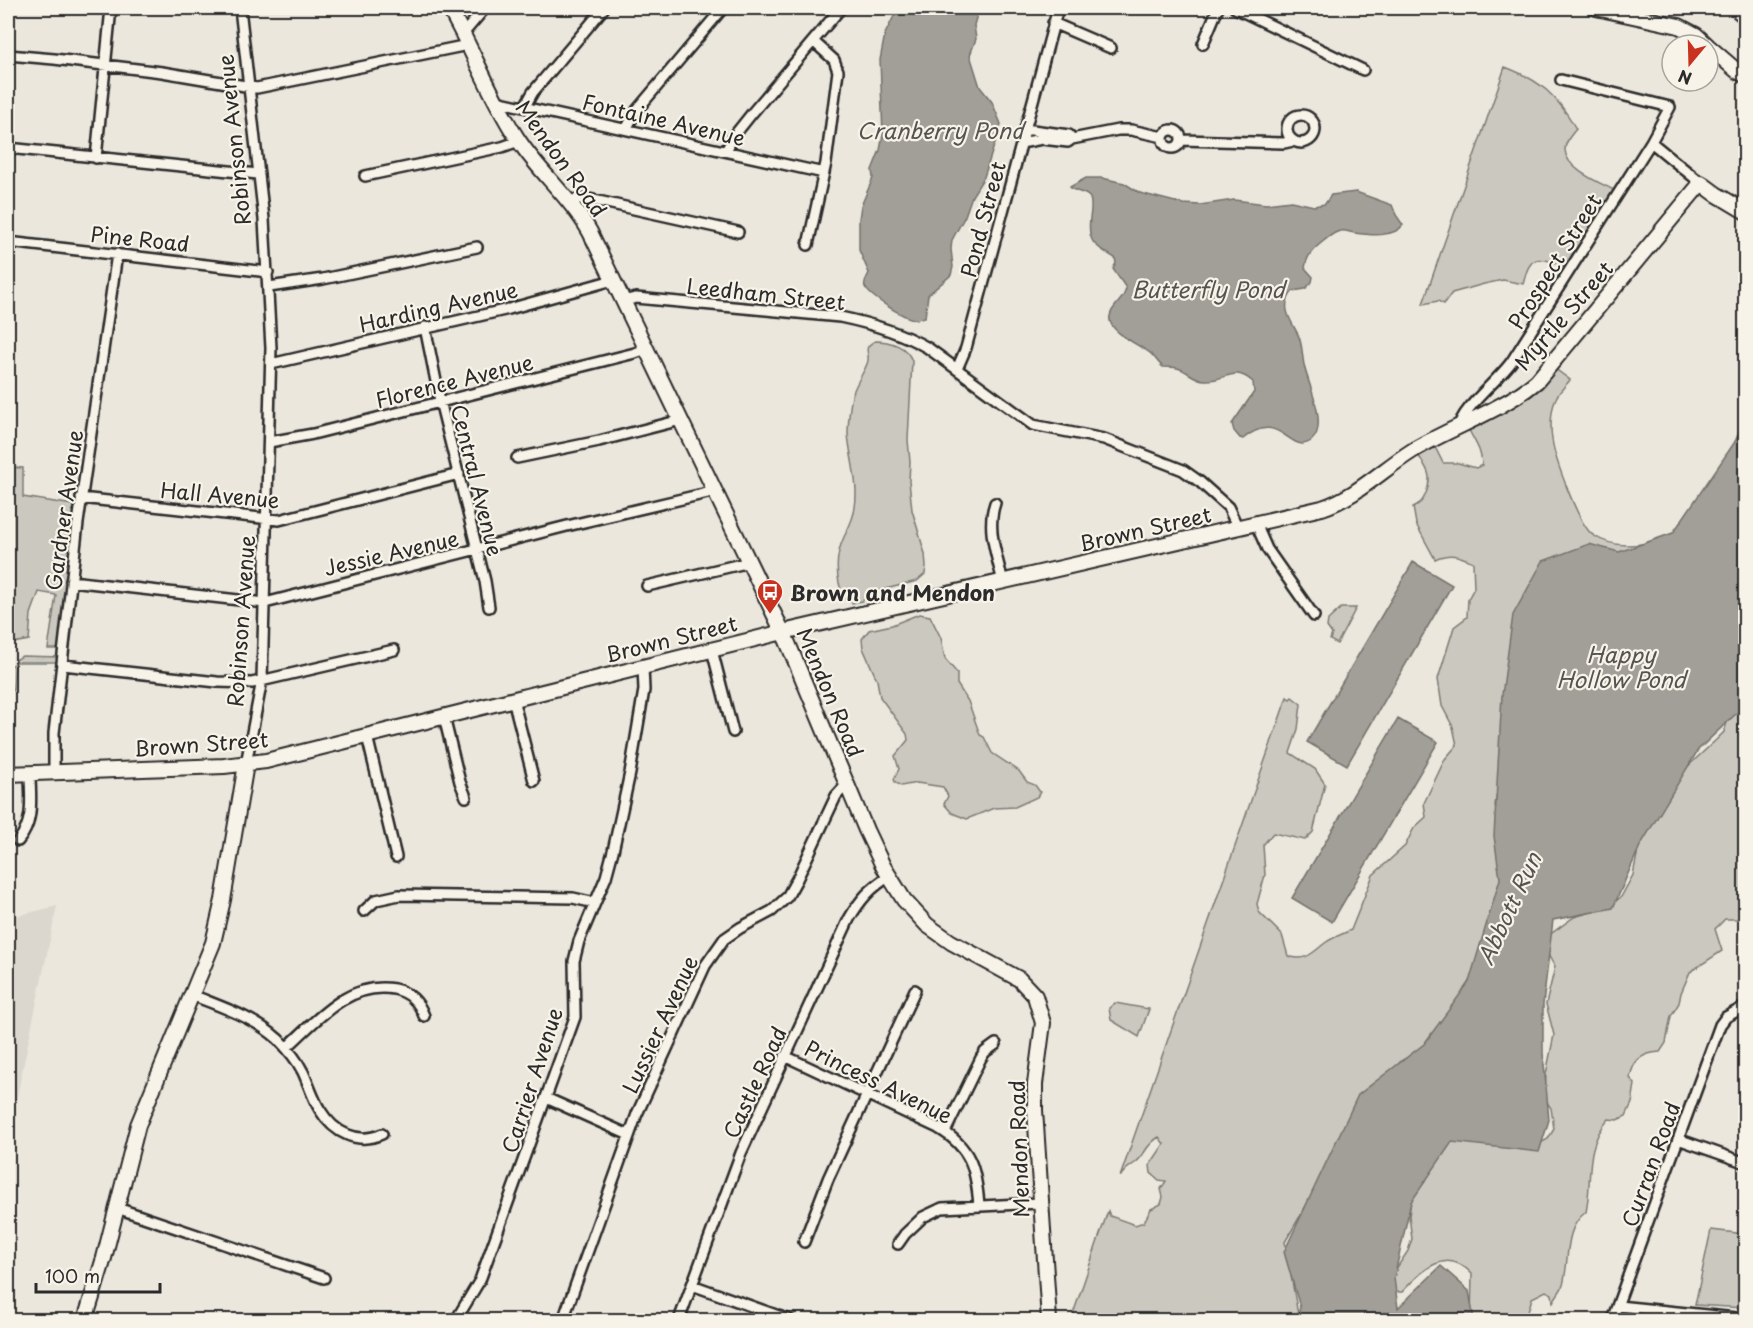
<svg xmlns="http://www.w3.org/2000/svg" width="1753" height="1328" font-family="'Playpen Sans',sans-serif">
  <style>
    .built { fill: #dbd7ce }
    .green { fill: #cbc8bf; stroke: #7b7a75; stroke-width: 1.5 }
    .water { fill: #a29f98; stroke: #72716c; stroke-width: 1.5 }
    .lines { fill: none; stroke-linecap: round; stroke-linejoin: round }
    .street-casing { stroke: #2b2b2b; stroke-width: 14 }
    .secondary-casing { stroke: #2b2b2b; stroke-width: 18 }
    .street { stroke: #f7f3e8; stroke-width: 9 }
    .secondary { stroke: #f7f3e8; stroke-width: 14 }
    .rail { stroke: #2b2b2b; stroke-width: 2; stroke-dasharray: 9 4.5; stroke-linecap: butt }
    .labels { text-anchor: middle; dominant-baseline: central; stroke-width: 4.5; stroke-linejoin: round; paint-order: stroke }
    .street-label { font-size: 21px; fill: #2b2b2b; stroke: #f7f3e8 }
    .poi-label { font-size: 21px; font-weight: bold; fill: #2b2b2b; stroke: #f7f3e8; text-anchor: start }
    .water-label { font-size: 22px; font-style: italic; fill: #555451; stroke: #f7f3e8 }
  </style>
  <rect width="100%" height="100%" fill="#ebe7dd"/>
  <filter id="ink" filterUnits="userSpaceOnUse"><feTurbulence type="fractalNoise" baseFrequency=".0167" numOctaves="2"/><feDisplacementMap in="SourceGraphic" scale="12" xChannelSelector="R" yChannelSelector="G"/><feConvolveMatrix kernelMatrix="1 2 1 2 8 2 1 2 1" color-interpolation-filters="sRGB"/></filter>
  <g filter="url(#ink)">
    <path class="built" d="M57,906l-49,233v-221z"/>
    <path class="green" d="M1505,67c35,13 53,29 71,62 -5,6 -11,13 -11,21 1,20 36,33 51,41l-49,78c-9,-5 -30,-16 -37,-4 -4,5 -5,13 -7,19l-20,-4 -19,4 -32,9 -8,11 -6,-3 -15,3z
      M875,341c15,0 32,5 37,20l-4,79 2,22 -1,19 3,29 13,44 1,13 -1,7 -8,7 -39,10 -16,10 -10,2 -8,-4c-8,-20 -10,-41 0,-62 5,-10 10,-19 11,-30 4,-24 -5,-49 -7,-73 0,-9 2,-33 5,-41 3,-10 10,-19 14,-29 5,-11 -7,-15 8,-23z
      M1550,365l20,15c-5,6 -11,12 -14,18 -5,11 -6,30 -4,41 2,18 27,87 41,96 23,16 51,9 76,4l62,-88 14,-33v29l-245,326 -5,32 10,61 -25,97 -50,84 -28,13 -15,16 -56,87 -46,79 14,78h-228l37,-109 2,5 25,9 9,-3 7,-13 10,-5 2,-7 -2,-8 5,-8 -7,-1 -8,-7 -1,-8 14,-21 -5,-7c-14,8 -14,19 -24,26 -7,5 -10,6 -15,14l167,-480 3,2 2,-2 9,7 -3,25 -8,24 25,16 10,15 -12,48 -8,8 -32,-7 -10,12 2,30 -8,29 2,8 23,23 6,21c18,6 24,-3 37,-13 8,-6 18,-9 26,-13l22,-55 32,-29 9,-18 12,-11 -2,-14 21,-44 12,-14 -4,-18 -11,-21 -4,-27 16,-52 13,-10 1,-18 6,-11 -1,-26c-14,-6 -22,-10 -38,-3l-19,-35 -3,-17c8,-4 10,-6 13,-14 8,-20 -1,-26 -11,-43l17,-9 11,22h15l18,5 6,-3c0,-16 -10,-27 -16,-41l60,-38 3,-8 5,2z
      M8,467l15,1v29l50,8 -12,141 -3,3h-10l8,-54 -17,-3 -8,22 -2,26 -16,3 -5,4z
      M1341,608h15l-19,36 -7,-4 2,-6 -5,-7 1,-7z
      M919,614l11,2 11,22 4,21 12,14v11l11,17 12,34 4,2 8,16 27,18 8,11 8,3 5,7 -3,5 -22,10 -21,1 -27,11 -15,-6 -8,-9 4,-8 -5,-9 -26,-4 -16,3 -6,-4 -1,-3 5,-10 -4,-13 13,-16 -1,-6 -27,-37 -3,-17 -14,-32 -1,-9 7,-9 23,-5z
      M22,656l38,1 -1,5h-44l-2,29 -5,1v-22l9,-11z
      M1745,702v217h-20l-10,10 7,22 -32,21 -9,21 -2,10 -8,13 -5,27 -6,9c-18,1 -27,8 -30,26l5,6 -3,19 -6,13 -9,4 -8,-1c-26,28 -16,60 -23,93 -23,17 -16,48 -23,73 -2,6 -7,11 -10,17l-1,-8 -6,-3 -14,7 -4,14 4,8h-61l1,-46c-26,-29 -50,-3 -70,18h-6l-5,-4 5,-19 12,-18 4,-12 -3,-23 2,-16 44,-65 80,11 13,-7 6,-10 -3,-21 -3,-4 -3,-10 1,-20 8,-39 -8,-31 9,-37 -9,-16 2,-15 26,-19 32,-9 15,-11 12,-22 6,-30 30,-61 47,-44 8,-8 4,-13z
      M1115,1003l34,6 -10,28 -28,-17 -2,-12z
      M1711,1230l34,4v74l-50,-3z"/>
    <path class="water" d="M894,8h85l-5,17 2,14 -6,16 10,32 12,15 9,22 -17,53 -12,19 -7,20 -13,24 -1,9 2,18 -2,8 -23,20 -3,22c-5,1 -5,2 -10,2 -11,-1 -45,-22 -50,-32 -2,-5 2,-9 4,-14l-10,-23v-31l2,-13 12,-28 -1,-8 8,-20 3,-15 -3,-75 5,-26 10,-20z
      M1086,178h16l22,5 16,10 43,11 17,1 34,-5 32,4 25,-3 23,5 11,-2 6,-9 25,-3 36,13 4,10 7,10c-9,13 -34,10 -49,8 -5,-1 -9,-3 -14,-2 -8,2 -14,8 -20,13 -8,6 -14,14 -15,24l8,9 -1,5 -7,7 -12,2c-15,17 0,31 6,46 4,10 3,22 6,32 4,16 23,57 7,71 -21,18 -32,-33 -69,-1l-3,-1 -6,-7 -2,-7 22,-32 -1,-10c-20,-18 -27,0 -49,-2 -11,-1 -17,-10 -27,-12 -4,-1 -10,-1 -14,-1 -5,-4 -8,-10 -13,-14 -9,-7 -44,-22 -40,-37 2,-11 15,-16 16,-28l-13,-19 3,-6 -1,-5c-20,-12 -28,-15 -25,-40 1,-6 2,-14 0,-20 -4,-7 -15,-5 -20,-11z
      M1745,427l1,270 -4,11 -44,42 -58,96 -27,62 -60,12 -10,84v49l6,67 -10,32 -87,-10 -41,60 -17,76 4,30 43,-42 28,25 5,29h-102v-4l-7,4h-68l3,-13 -16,-55 74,-157 66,-51 45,-62 31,-103 -6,-43 8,-141 11,-80 30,-54 46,-17 30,8 54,-19z
      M1413,562l39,23 -105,180 -40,-23z
      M1398,719l40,23 -106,180 -40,-24z"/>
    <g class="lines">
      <g class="street-casing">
        <path id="street" d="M240,8l24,211 7,129 -9,332 -16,84
          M1235,8l128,62
          M1053,23l58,25
          M463,34l22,-26
          M1203,44l15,-36
          M8,55l46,4 108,13 95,16 211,-43
          M496,101l328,72
          M525,106l8,-14 71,-84
          M1287 129a14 14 0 1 1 28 0a14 14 0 1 1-28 0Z
          M626,129l11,-19 86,-102
          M1163 139a9 9 0 1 1 18 0a9 9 0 1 1-18 0Z
          M1072,139l46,-9h13l32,7
          M1182,140l102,3 9,-2
          M1651,142l50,41
          M1021,143l21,-4 26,3 4,-3 -3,-4 -44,-6
          M8,148l250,26
          M726,151l7,-14 20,-25 88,-104
          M96,158l15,-150
          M365,176l137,-29 17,-6
          M568,201l10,-2h11l149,33
          M8,242l260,30
          M808,245l18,-82 12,-92 -4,-11 -21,-19
          M269,287l54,-8 154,-32
          M623,301l13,-3 204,19c29,6 62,16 88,31l105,77 71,14 79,31 17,12 28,25 10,21
          M425,327l15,74 45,180 4,26
          M271,364l238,-55 104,-29
          M957,369l9,-21 92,-340
          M1459,427c2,-18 41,-48 53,-66l139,-219 19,-35 -109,-27
          M269,442l44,-8 322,-81 11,-4
          M517,458l82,-17 82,-21
          M81,498l198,22 180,-46
          M995,503c-9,26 2,53 8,79
          M1256,524l11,25 47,67
          M71,581l194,22 302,-77 149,-35
          M647,586l103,-24
          M712,650l21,82
          M63,665l154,17 35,1 142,-33
          M513,699l21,82
          M444,717l16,65 6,15
          M367,736l29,121
          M54,772v-39l24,-210 39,-269
          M18,841c17,-19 12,-44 12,-68
          M364,911l12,-11 23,-5 174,3 22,5
          M192,995c29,12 62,22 86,44 10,10 19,21 25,33 6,13 10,27 17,38 14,23 38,35 62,24
          M286,1048c30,-27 62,-67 108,-59 15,3 25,13 30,27
          M785,1056l153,72c33,19 38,41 41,77
          M546,1098l83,37
          M945,1132l36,-74 4,-6 11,-8
          M1678,1139l68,24
          M117,1208l207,70
          M804,1242l24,-63 87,-189
          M898,1244l7,-10 18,-17 19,-9 98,-5
          M692,1285l98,35
          M1618,1306l128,13
          M456,1320l24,-40 95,-263 -1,-56 5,-20 27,-64 7,-26 17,-78 14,-83 -1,-23
          M563,1320l74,-206 68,-148 19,-27 16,-11 32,-17 15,-14 10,-18 39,-83 11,-12
          M679,1320l62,-167 108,-234c11,-19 21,-31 41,-43
          M1612,1320l108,-295 6,-8 20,-11"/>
      </g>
      <g class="secondary-casing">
        <path id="secondary" d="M449,8c24,42 41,89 68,130 21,33 53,59 73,94l197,409 79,189 17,36 21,34 23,25 24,17 68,37 16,17 8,27 -8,61v26l14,210
          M1596,8l83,18 17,9 11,10
          M1708,46l29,25 9,5
          M8,774l216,-8 42,-5 517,-129 539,-124c34,-11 60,-38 90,-57 41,-25 88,-39 125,-70l164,-198 15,11 30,18
          M85,1320l19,-62 34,-133 75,-182 10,-43 23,-136"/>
      </g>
      <use href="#street" class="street"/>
      <use href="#secondary" class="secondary"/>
      <path class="rail" d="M1722,8l24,19"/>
    </g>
  </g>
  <defs>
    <g id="bus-pin" transform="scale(1.35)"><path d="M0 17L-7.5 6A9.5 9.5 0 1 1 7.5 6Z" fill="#c8321e" stroke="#f7f3e8"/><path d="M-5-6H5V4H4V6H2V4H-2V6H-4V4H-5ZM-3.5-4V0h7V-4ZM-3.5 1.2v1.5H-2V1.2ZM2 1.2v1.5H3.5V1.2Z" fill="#fff"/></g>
  </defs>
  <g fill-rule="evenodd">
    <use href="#bus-pin" x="770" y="592"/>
  </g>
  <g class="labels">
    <g class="street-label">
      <text transform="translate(664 119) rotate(13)">Fontaine Avenue</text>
      <text transform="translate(233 140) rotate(-96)">Robinson Avenue</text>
      <text transform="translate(562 158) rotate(54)">Mendon Road</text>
      <text transform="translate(982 219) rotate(-75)">Pond Street</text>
      <text transform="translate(140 238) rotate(6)">Pine Road</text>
      <text transform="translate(1554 261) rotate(-58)">Prospect Street</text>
      <text transform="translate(766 293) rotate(6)">Leedham Street</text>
      <text transform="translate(438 306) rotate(-13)">Harding Avenue</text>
      <text transform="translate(1563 315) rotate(-49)">Myrtle Street</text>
      <text transform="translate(454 380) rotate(-14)">Florence Avenue</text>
      <text transform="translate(478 480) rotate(76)">Central Avenue</text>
      <text transform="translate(220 494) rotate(5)">Hall Avenue</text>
      <text transform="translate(63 510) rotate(-82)">Gardner Avenue</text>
      <text transform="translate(1145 528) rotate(-13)">Brown Street</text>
      <text transform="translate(391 552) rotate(-13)">Jessie Avenue</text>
      <text transform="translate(240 621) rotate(-86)">Robinson Avenue</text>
      <text transform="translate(671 638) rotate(-14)">Brown Street</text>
      <text transform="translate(831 692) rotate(67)">Mendon Road</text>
      <text transform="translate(201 743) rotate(-4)">Brown Street</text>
      <text transform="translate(659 1024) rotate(-65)">Lussier Avenue</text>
      <text transform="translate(531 1080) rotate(-72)">Carrier Avenue</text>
      <text transform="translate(879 1081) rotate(26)">Princess Avenue</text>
      <text transform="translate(754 1082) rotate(-65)">Castle Road</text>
      <text transform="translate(1018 1149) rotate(-92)">Mendon Road</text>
      <text transform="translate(1650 1164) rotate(-70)">Curran Road</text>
    </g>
    <g class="poi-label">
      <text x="790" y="592">Brown and Mendon</text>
    </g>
    <g class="water-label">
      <text x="940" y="129">Cranberry Pond</text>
      <text x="1208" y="288">Butterfly Pond</text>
      <text x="1621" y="653">Happy<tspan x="1621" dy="25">Hollow Pond</tspan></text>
      <text transform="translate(1508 908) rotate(-65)">Abbott Run</text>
    </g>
  </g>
  <rect width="1753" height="1328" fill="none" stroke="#f7f3e8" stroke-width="30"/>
  <rect x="15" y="15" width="1723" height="1298" fill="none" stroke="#2b2b2b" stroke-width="2" filter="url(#ink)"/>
  <g transform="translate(1690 63) rotate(199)"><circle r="28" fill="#f7f3e8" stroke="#a5a39c" stroke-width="1.5"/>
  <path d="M0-4.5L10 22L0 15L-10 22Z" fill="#c8321e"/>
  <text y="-9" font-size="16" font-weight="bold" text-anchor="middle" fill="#2b2b2b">N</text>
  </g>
  <path d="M36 1283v9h124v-9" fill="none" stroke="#2b2b2b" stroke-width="3"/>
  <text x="45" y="1283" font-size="18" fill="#2b2b2b" stroke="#f7f3e8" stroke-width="4.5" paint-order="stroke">100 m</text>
</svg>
